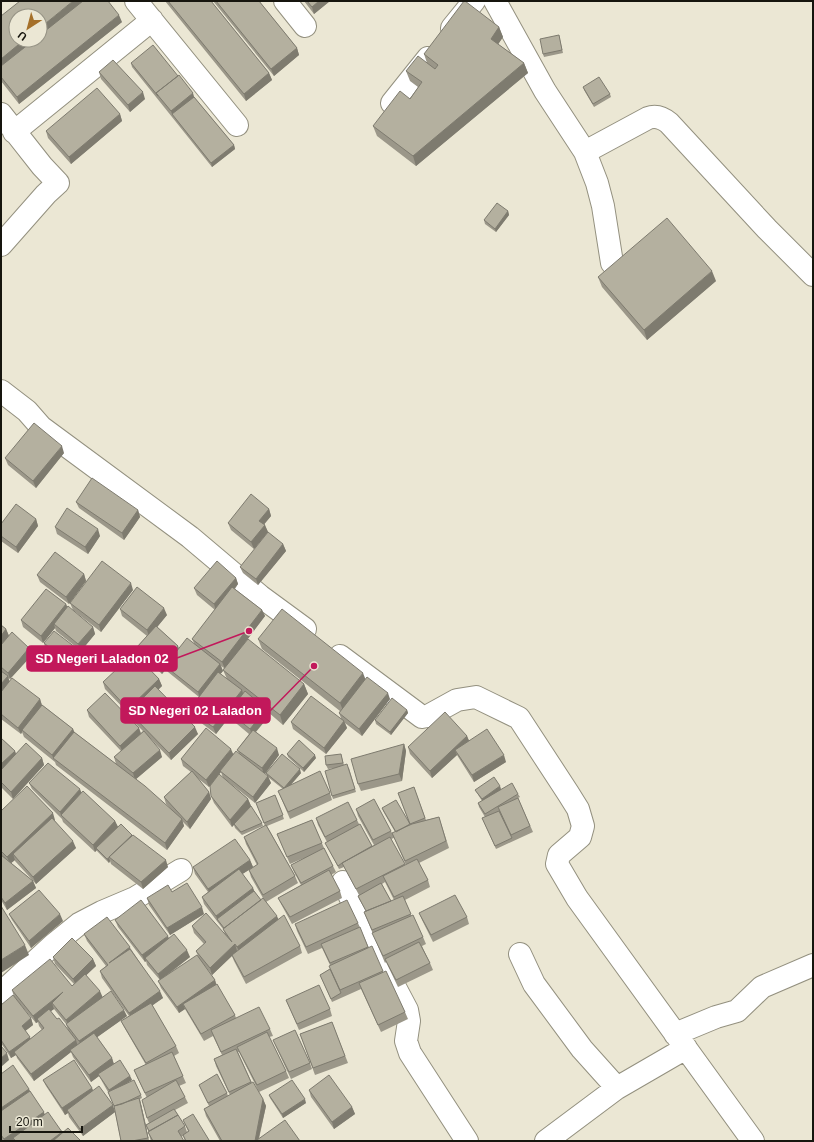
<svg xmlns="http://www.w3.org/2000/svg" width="814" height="1142" font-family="Arial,sans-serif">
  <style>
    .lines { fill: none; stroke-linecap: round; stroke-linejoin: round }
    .street-casing { stroke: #93907f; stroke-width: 24 }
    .street { stroke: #fff; stroke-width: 22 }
    .wall { fill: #9b9789; fill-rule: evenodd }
    .shaded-wall { fill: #7e7b6f }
    .building { fill: #b4b09f; stroke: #7e7b6f }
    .leader { fill: none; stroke: #c2185b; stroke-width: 1.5 }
    .callout-dot { fill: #c2185b; stroke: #ebe7d4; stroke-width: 1.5 }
    .callout { fill: #c2185b; stroke: #c2185b; stroke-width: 1.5 }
    .callout-label { font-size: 13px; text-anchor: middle; font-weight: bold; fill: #fff }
  </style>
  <rect width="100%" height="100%" fill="#ebe7d4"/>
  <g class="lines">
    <g class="street-casing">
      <path id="street" d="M136,1l101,124
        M285,1l20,25
        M495,1l50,90 40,61 12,31 6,23 9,57
        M452,28l22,-27
        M392,103l36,-45
        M1,114l41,52 16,17 -12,11 -45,51
        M14,132l138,-112
        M585,152l63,-34c8,-3 15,0 21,5l98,106 46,46
        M1,391l26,20 14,16 149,110 70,59 45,33
        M340,656l82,61 6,-1 29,-16 19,-3 43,21 49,75 10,16 5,17 -3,11 -21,18 -2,9 20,34 176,243
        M343,882l36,75 28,53 2,11 -3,20 4,12 57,88
        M520,954l14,30 48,65 35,39
        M1,993l52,-48 26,-21 23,-12 33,-14 46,-28
        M675,1034l41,-17 21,-6 25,-24 51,-22
        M546,1141l71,-53 69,-40"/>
    </g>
    <use href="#street" class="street"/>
  </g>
  <path class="wall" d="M165,1h46l58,72 3,7 -26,21z
    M213,1h46l38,47 2,7 -25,21z
    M304,1h26l-16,13z
    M1,16l121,6 -103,82 -18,-23v-15l1,-1 -1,-1z
    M499,27l4,10 -5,7 26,19 4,10 -112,93 -39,-30 -4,-10 37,-27 8,-12 -8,-6 -4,-10 21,-8 -3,-9z
    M559,35l4,18 -19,4 -1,-3z
    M131,63l63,34 40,48 1,4 -23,18 -80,-100z
    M99,72l46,27 -15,13 -29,-33z
    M583,87l27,7 1,3 -17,10 -10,-17z
    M120,114l2,7 -51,43 -23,-26 -2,-7z
    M508,211l1,4 -13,17 -11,-8 -1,-4z
    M598,277l118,4 -69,59 -45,-53z
    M64,453l-28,35 -28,-23 -3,-7z
    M76,502l62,8 2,7 -16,23 -45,-32z
    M269,509l2,7 -7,8 4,8 -14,17 -23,-19 -3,-7z
    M36,519l2,7 -20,27 -17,-12v-17z
    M55,527l45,9 -12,18 -31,-20z
    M283,544l3,7 -28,34 -15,-12 -3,-6z
    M84,574l2,7 -17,23 -29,-22 -3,-7z
    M236,578l2,6 -3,5 27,21 3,6 -31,41 70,27 4,10 -25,31 -15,-13 1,4 -13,16 23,23 -14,19 3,2 -2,-3h35l-10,12 39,8 2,7 -42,19 -12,-28 5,-2 -15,-12 3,6 -16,20 -29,-23 22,19 3,7 -7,8 18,9 1,3 -21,9 -7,-7 -1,-3 -2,2 -18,-24 -3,-7 7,-20 -9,11 -13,-10 13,15 2,7 -21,30 -8,-8 2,5 -17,24 -111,-85 -1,-3 -31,-25 -2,-5 -1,2 -20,-15v-94l5,4 3,7 23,19 -22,24 -2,-1 1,3 31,18 2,6 31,24 1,3 42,32 -2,-7 7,-6 -32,-34 -2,-7 52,18 2,5 2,-2 -12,-12 -2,-5 -24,-25 -2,-7 56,-3 3,7 -4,4 40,44 -27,26 -21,-22 12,19 -26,22 40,36 -10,-11 -2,-7 27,-25 -8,-6 -2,-7 58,-6 -2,-3 12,-16 -18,-15 -1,-3 -14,18 -24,-18 -3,-6 10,-13 -31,-25 -2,-3 -4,5 -22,-20 -3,-7 10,-11 -25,-20 -2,-7 47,6 -10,12 21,19 1,3 15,-6 -2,-4 23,-29 -18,-15 -3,-7zM221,666l3,2 -1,2 4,9 -7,-5 3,-3zM221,772l2,6 -4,-4z
    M133,590l-32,42 -28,-22 -3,-7z
    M66,604l1,3 26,20 2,7 -14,17 -25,-20 -1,-3 -12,15 -20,-16 -2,-7z
    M258,639l107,40 25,20 -28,37 -17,-13 2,5 -21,26 -33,-25 -2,-7 50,-4 -2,-5 1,-2 -78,-62z
    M44,643l37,11 -10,13 -26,-20z
    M407,710l1,3 -17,22 -15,-11 -1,-4z
    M467,736l2,5 37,21 -32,20 -17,-27 -25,23 -22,-24 -2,-7z
    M1,738l14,13 1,3 26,4 2,7 -31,34 -12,-12z
    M404,744l2,7 -4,30 -41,10 -3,-7z
    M287,754l29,4 -12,14 -16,-15z
    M341,754l3,11 5,3 7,24 -23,7 -1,-3 3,-28 -7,1 -2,-4z
    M29,783l52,9 34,29 3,6 14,8 36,32 -25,22 -32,-25 -1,-3 -1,2 -12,-12v-1l-2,2 -32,-30 -1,-3 -30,-30z
    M500,786l1,4 17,4 2,3 -2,1 15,34 -37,17 -14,-31 3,-1 -6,-10 -1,-4 4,-2 -5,-8 -2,-3z
    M414,787l12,33 13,-3 10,31 -30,15 9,17 2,7 -25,13 6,15 12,22 3,7 -4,2 8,17 3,7 -35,17 -12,-25 -1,1 -10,-24 -11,-27 2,-1 -7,-12 -1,-3 1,-1 -15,-28 -5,2 -12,-23 -2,-3 2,-1 -9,-17 -2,-7 41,2 2,4 13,22 2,-1 -16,-29 -2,-7 35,22 1,2 3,-1 -12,-21 -1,-3 28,17 -12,-32zM394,838l12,27h-1l-14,-26zM385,882l9,18 -3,1 -9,-17z
    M275,795l9,24 -17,7 28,50 3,7 -32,19 12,17 22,27 2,7 -56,31 -12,-23 -2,-5 -20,19 -10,-13 13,18 1,4 19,31 1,3 34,11 3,7 -4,1 17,34 3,7 -30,14 -20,-40h-1l14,31 11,16 3,7 -7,33 41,2h-80l-14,-25 -2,-7 5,-3 -10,-21 28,8 1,3 2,-1 -14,-29 -2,-7 8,-4 -9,-19 -9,5 -19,-32 -6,4 -18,-25 -3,-7 2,-1 -13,-15 -1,-4 -1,1 -27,-35 -3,-7 54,19 21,18 -26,21 34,-22 -2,-5 8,-7 -10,-11 -2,-7 33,8 -2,-5 -19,-25 -2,-7 6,-5 -13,-18 -2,-7 57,-7 3,7 4,-2 -11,-21 -2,-7 21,-11 -9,-23zM249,870l2,7 12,21 -2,2 -7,-9 -1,-3 -11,-14z
    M1,811l54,9v1l21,27 -40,36 -21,-23v-1l-4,3 22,18 3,7 -29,22 -6,-10z
    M312,820l12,28 12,24 -5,3 9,16 2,7 -50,26 -11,-20 -3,-6 23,-13 -7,-13 -3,-7 13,-7 -14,6 -13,-30z
    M147,898l57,16 -34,21 -21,-30z
    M419,913l48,4 2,7 -36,18 -11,-22z
    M9,914l54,7 -32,27 -19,-28z
    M358,923l11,25 14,23 22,41 3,7 -27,13 -20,-43 -29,13 -12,-27 10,-6v-4l-8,-17 -14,6 -11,-23 -2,-7z
    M84,934l47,15 32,49 -11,7 24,41 3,7 -5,3 12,27 -7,3 6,11 3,6 -13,7 10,16 2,6 1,-1 -5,-11 26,20 1,1h-25l-2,-5 -2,1 3,4h-33l-3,-9h1l-3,-6 3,15h-28l-6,-29 -32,24 -14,-19 -1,-4 -3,2 -19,-29 -3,-6 49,8 1,3 22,20 -1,-5 -6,-14 -9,-16 -8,6 -18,-25 -2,-5 -37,29 -17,-23 -1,-3 -5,3 -10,-15v-38l30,13 2,7 -8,6 5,8 12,-9 -3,-4 -1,-4 -2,1 -22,-26 -2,-7 60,-4 2,-2 -19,-20 -2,-7 40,2 3,7 -10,9 17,23 24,18 -30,21 15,21 2,6 16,12 2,4 -6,3 15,12 1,3 -2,1 1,5 5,21 3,-2 -2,-5v-20l-10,-21 -3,-7 12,-5 -22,-38 -3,-6 8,-5 -27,-38 -2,-7 6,-5 -19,-25zM54,1009l12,15 2,6 -11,-11 -7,-8z
    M286,1000l44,9 2,7 -33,14z
    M332,1022l16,41 -33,12 -15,-41z
    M273,1040l37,23 2,6 -21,10 -15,-32z
    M1,1074l28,15 1,3 15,23 18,17 18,9h-78l-2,-2z
    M309,1090l43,17 3,7 -21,15 -23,-32z
    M269,1095l37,8 -23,15 -13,-20z"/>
  <path class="shaded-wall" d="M73,1h11l-44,35v-8z
    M319,1h11l-16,13 -2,-7z
    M119,15l3,7 -103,82 -2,-7z
    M499,27l4,10 -8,12 -4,-10z
    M24,40h11l-32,26 -2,-5v-2z
    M297,48l2,7 -25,21 -3,-7z
    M524,63l4,10 -112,93 -3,-10z
    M269,73l3,7 -26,21 -2,-7z
    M143,92l2,7 -15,13 -2,-7z
    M193,93l2,7 -23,14 -1,-3z
    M120,114l2,7 -51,43 -2,-7z
    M234,145l1,4 -23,18 -1,-4z
    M508,211l1,4 -13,17 -1,-3z
    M712,271l4,10 -69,59 -3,-10z
    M62,446l2,7 -28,35 -3,-7z
    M269,509l2,7 -9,11 -3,-6z
    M138,510l2,7 -16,23 -2,-7z
    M36,519l2,7 -20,27 -2,-6z
    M265,525l3,7 -14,17 -3,-7z
    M98,529l2,7 -12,18 -3,-7z
    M283,544l3,7 -28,34 -2,-6z
    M84,574l2,7 -17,23 -3,-7z
    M236,578l2,6 -22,27 -2,-7z
    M131,583l2,7 -32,42 -2,-7z
    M66,604l3,7 -15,13 1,4 -12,15 -2,-7z
    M164,608l3,7 -18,22 -2,-7z
    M262,610l3,6 -40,53 -3,-7z
    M93,627l2,7 -14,17 -3,-7z
    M6,629l3,7 -8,10v-10z
    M178,646l2,7 -15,13 1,3 -4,5 -3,-7z
    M29,648l3,7 -22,24 -2,-6z
    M80,651l1,3 -10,13 -2,-3z
    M220,664l3,7 -23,28 -2,-7z
    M363,673l4,10 -23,30 -4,-10z
    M8,676l2,7 -9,11v-10z
    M159,679l3,7 -30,29 -2,-2 -2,-4z
    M304,684l4,10 -25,31 -3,-10z
    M242,690l2,7 -15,15 1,4 -14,18 -3,-7z
    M388,693l2,6 -28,37 -3,-7z
    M40,699l2,7 -20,24v2l-1,2 -3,-6z
    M266,709l3,7 -17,20 -2,-7z
    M407,710l1,3 -17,22 -1,-3z
    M344,721l3,7 -21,26 -2,-6z
    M195,727l3,7 -27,26 -2,-7z
    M139,728l2,7 -18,18 -3,-7z
    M73,729l3,7 -23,22 2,4 -3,-7z
    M467,736l3,7 -15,7 2,5 -25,23 -2,-7z
    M404,744l2,7 -4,30 -3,-7z
    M277,748l2,7 -15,20 -2,-7z
    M231,749l3,7 -14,15 1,1 -12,15 -3,-7z
    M160,750l2,7 -27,23 -2,-7z
    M15,751l2,7 -16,16v-10z
    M315,755l1,3 -12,14 -1,-4z
    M504,755l2,7 -32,20 -2,-7z
    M42,758l2,7 -31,34 -2,-7z
    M300,769l1,4 -16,18 -1,-3z
    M268,776l3,7 -16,20 -2,-6z
    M500,786l1,4 -18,12 -1,-3z
    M80,789l3,7 -22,19 -1,-3z
    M209,792l2,7 -21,30 -3,-7z
    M248,799l3,7 -19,21 -2,-7z
    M53,813l2,7 -39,38 -3,-4 2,6 -5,4 -3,-7z
    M182,819l2,7 -17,24 -2,-7z
    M115,821l3,6 -22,21 1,2 -2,2 -2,-7z
    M73,841l3,7 -40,36 -3,-7z
    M109,858l1,3 -1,2 -2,-4z
    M166,860l2,7 -25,22 -2,-7z
    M250,860l3,7 -43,29 -2,-7z
    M33,881l3,7 -29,22 -2,-7z
    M253,888l3,7 -39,24 -1,-3z
    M202,907l2,7 -34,21 -3,-7z
    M60,914l3,7 -32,27 -2,-7z
    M277,916l3,7 -40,31 -3,-7z
    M168,936l3,7 -26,15 1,3 -1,1 -3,-7z
    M235,944l2,7 -25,24 -2,-7z
    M25,945l4,10 -28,18v-13z
    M130,947l2,7 -23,9z
    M187,950l3,7 -30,23 -2,-6z
    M93,959l3,7 -20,19 -3,-6z
    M215,980l2,7 -34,17 2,5 -6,4 -2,-6z
    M100,991l3,7 -34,29 -3,-7z
    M160,991l3,7 -31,22 -3,-7z
    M63,992l-11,11 2,6 -16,12 -1,-2 1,3 -2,1 -3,-7z
    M124,1010l3,6 -45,32 -3,-7z
    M31,1018l2,7 -9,7 -2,-6z
    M30,1037l2,7 -18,8 2,3 -5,3 -2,-6z
    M76,1040l2,7 -8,3 1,2 -37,29 -3,-7z
    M7,1053l2,7 -8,7v-9z
    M112,1058l2,7 -16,9 1,2 -8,6 -2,-7z
    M130,1076l2,4 -22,14 -1,-4z
    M92,1088l3,7 -28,15 1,3 -3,2 -3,-7z
    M29,1089l3,7 -31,21v-9z
    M139,1098l2,6 8,37 -1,-3z
    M263,1099l3,7 -8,35h-3z
    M305,1099l1,4 -23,15 -1,-4z
    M113,1105l2,7 -32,24 -3,-7z
    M352,1107l3,7 -21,15 -2,-7z
    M44,1112l2,7 -33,19 1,2 -1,1h-9v-2z
    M62,1132l3,6 -4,3h-11z"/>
  <path class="building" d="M20,1h53l-33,27v-12h-24v24h8l-23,19v-43z
    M83,1h25l11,14 -102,82 -16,-20v-11l33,-26h6v-5z
    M168,1h43l58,72 -25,21z
    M216,1h43l38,47 -26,21z
    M307,1h12l-7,6z
    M464,1h1l34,26 -8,12 33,24 -111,93 -40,-30 27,-35 10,8 12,-17 -16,-11 12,-15 17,13 3,-4 -14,-11z
    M559,35l3,15 -19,4 -3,-15z
    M153,45l25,31 -22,17 2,3 -27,-33z
    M113,60l30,32 -15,13 -29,-33z
    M179,75l14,18 -22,18 -15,-18z
    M599,77l11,17 -17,10 -10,-17z
    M97,88l23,26 -51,43 -23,-26z
    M194,97l40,48 -23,18 -39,-49z
    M497,203l11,8 -13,18 -11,-9z
    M667,218l45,53 -68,59 -46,-53z
    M34,423l28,23 -29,35 -28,-23z
    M92,478l46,32 -16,23 -46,-31z
    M251,494l18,15 -10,12 6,4 -14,17 -23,-19z
    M16,504l20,15 -20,28 -15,-11v-12z
    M67,508l31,21 -13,18 -30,-20z
    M268,532l15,12 -27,35 -16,-12z
    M55,552l29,22 -18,23 -29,-22z
    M102,561l29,22 -32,42 -29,-22z
    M217,561l19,17 -22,26 -20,-16z
    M137,587l27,21 -17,22 -27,-21z
    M232,587l30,23 -40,52 -30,-23z
    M46,589l20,15 -25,32 -20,-16z
    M68,606l25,21 -15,17 -24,-20z
    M282,609l81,64 -23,30 -82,-64z
    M1,625l5,4 -5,7z
    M156,626l22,20 -19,21 -22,-20z
    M54,631l26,20 -11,13 -25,-21z
    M12,632l17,16 -21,25 -7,-6v-22z
    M187,638l33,26 -22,28 -33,-26z
    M248,639l56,45 -24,31 -57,-45z
    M134,653l25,26 -31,30 -25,-27z
    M1,671l7,5 -7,8z
    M218,672l24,18 -29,37 -24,-17z
    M367,677l21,16 -29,36 -20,-16z
    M12,678l28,21 -22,29 -17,-14v-22z
    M155,686l40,41 -26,26 -40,-41z
    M245,691l21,18 -16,20 -21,-17z
    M105,693l34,35 -19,18 -33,-36z
    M311,696l33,25 -20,27 -33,-26z
    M392,698l15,12 -17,22 -15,-12z
    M42,705l31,24 -21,26 -30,-25z
    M445,712l22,24 -37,35 -22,-24z
    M206,728l25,21 -25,31 -25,-21z
    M487,729l17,26 -32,20 -17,-25z
    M253,730l24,18 -15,20 -25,-18z
    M144,731l16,19 -27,23 -19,-16z
    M74,732l71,54 37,33 -17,24 -112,-85z
    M1,738l14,13 -14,13z
    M299,740l16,15 -12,13 -16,-14z
    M26,743l16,15 -31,34 -10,-10v-12z
    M404,744l-5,30 -41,10 -7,-25z
    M236,751l32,25 -15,21 -33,-26z
    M282,754l18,15 -16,19 -18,-15z
    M341,754l2,9 -17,2 -1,-9z
    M48,763l32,26 -20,23 -31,-29z
    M347,764l8,25 -23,7 -7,-25z
    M192,771l17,21 -22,30 -23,-25z
    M320,771l10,22 -42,19 -10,-21z
    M219,774l29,25 -18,21 -19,-24 -1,-10z
    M494,777l6,9 -18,13 -7,-9z
    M512,783l6,11 -33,20 -7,-11z
    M27,786l26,27 -46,44 -6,-6v-40z
    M414,787l11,31 -15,6 -12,-31z
    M83,791l32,30 -22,24 -32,-30z
    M275,795l8,20 -19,8 -8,-20z
    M518,798l12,28 -19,9 -13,-28z
    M374,799l17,32 -18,9 -17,-31z
    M396,800l14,24 -14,8 -14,-24z
    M348,802l9,18 -32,17 -9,-19z
    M251,806l11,17 -21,9 -7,-8z
    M499,811l13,27 -17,8 -13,-28z
    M439,817l7,24 -41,20 -13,-28 20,-9z
    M52,818l21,23 -40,36 -20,-23z
    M312,820l10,23 -35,14 -10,-23z
    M121,824l11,11 -23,22v1l-2,1 -11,-11z
    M360,824l12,22 -30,17 -4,3 -13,-23z
    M266,825l29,51 -32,19 -14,-25 9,-6 -14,-27z
    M133,835l33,25 -25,22 -32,-25z
    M390,837l15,27 -49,25 -14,-26z
    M235,839l15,21 -42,29 -15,-22z
    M324,848l9,18 -32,17 -10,-18z
    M1,855l32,26 -28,22 -4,-6z
    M417,859l11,21 -34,17 -11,-21z
    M239,869l14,19 -37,28 -14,-19z
    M329,870l11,21 -50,26 -12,-19z
    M187,883l15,24 -35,21 -20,-30 21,-13 4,7z
    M381,883l10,18 -25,10 -8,-15z
    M39,890l21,24 -31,27 -20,-27z
    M254,891l7,9 -37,28 -7,-9z
    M455,895l12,22 -36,18 -12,-22z
    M403,896l8,18 -39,16 -8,-18z
    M263,898l14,18 -40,31 -2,-3 -25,24 -14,-17 10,-9 -14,-16 14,-13 26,29 -9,-13z
    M141,900l27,36 -26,19 -27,-35z
    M347,900l11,23 -52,24 -11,-23z
    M1,906l24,39 -24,15z
    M284,915l16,31 -56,31 -12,-22z
    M413,915l10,22 -40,19 -11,-23z
    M107,917l23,30 -21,16 21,-14 30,42 -31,22 -29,-42 8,-6 -24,-31z
    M360,927l8,20 -38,16 -9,-19z
    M174,934l13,16 -29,24 -13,-16z
    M72,938l21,21 -20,20 -20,-22z
    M419,942l11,21 -34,17 -11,-21z
    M372,946l11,25 -43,19 -11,-24z
    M197,955l18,25 -38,27 -19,-26z
    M50,959l22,27 13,-12 15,17 -34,29 -14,-17 11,-11 -30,24 -21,-26z
    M330,969l11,24 -10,6 -11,-24z
    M386,971l19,41 -27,13 -19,-42z
    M217,984l18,31 -34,19 -18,-30z
    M319,985l11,24 -33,15 -11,-24z
    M111,991l13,19 -45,31 -13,-17z
    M13,995l18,23 -9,8 8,11 -21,15 -8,-12v-35z
    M151,1003l25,43 -30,17 -25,-42z
    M259,1007l11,22 -49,23 -10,-22z
    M49,1009l8,10 2,-1 17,22 -45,34 -17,-22 30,-24 -7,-9z
    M332,1022l13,34 -32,12 -13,-34z
    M295,1030l15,33 -21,9 -16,-32z
    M267,1032l19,39 -29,14 -20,-38z
    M94,1033l18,25 -23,17 -19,-25z
    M1,1046l6,7 -6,5z
    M236,1049l15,33 -22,10 -15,-33z
    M172,1052l11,24 -38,17 -11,-23z
    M74,1060l18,28 -30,20 -19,-28z
    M120,1060l10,16 -21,14 -11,-16z
    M13,1065l16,24 -28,19v-34z
    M217,1074l10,19 -19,10 -9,-18z
    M329,1075l23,32 -20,15 -23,-32z
    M134,1080l7,15 -19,9 -8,2 -6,-14z
    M176,1080l9,17 -38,21 -5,-18z
    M292,1080l13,19 -23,15 -13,-19z
    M253,1082l10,17 -8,42h-33l-18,-32z
    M99,1086l14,19 -33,24 -13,-19z
    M30,1091l14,21 -40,27 -3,-4v-24z
    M139,1098l9,40 -16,3h-11l-7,-35z
    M174,1109l4,6 -29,16 -3,-6z
    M48,1112l14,20 -12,9h-34l-3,-3z
    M193,1114l16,26 -2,1h-21l-3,-6 6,-4 -6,-11z
    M178,1115l7,11 -7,5 6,10h-31l-5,-9z
    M285,1120l15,21h-42l-1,-1z
    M68,1128l13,13h-28z"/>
  <path class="leader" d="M249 631L177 658M314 666L270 711"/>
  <g class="callout-dot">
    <circle cx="249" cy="631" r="4"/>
    <circle cx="314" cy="666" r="4"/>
  </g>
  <g class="callout">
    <rect x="27" y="646" width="150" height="25" rx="4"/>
    <rect x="121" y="698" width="149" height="25" rx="4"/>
  </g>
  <g class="callout-label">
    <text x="102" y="663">SD Negeri Laladon 02</text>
    <text x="195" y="715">SD Negeri 02 Laladon</text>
  </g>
  <rect width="814" height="1142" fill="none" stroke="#16150e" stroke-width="4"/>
  <g transform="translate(28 28) rotate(216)"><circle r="19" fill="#ebe7d4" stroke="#969385"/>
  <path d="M0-3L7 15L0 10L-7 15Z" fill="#a57029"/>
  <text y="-6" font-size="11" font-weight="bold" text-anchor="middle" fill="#16150e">U</text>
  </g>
  <path d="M10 1126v6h72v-6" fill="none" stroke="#16150e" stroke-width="2"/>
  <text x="16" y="1126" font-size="12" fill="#16150e" stroke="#ebe7d4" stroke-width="3" paint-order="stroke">20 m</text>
</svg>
